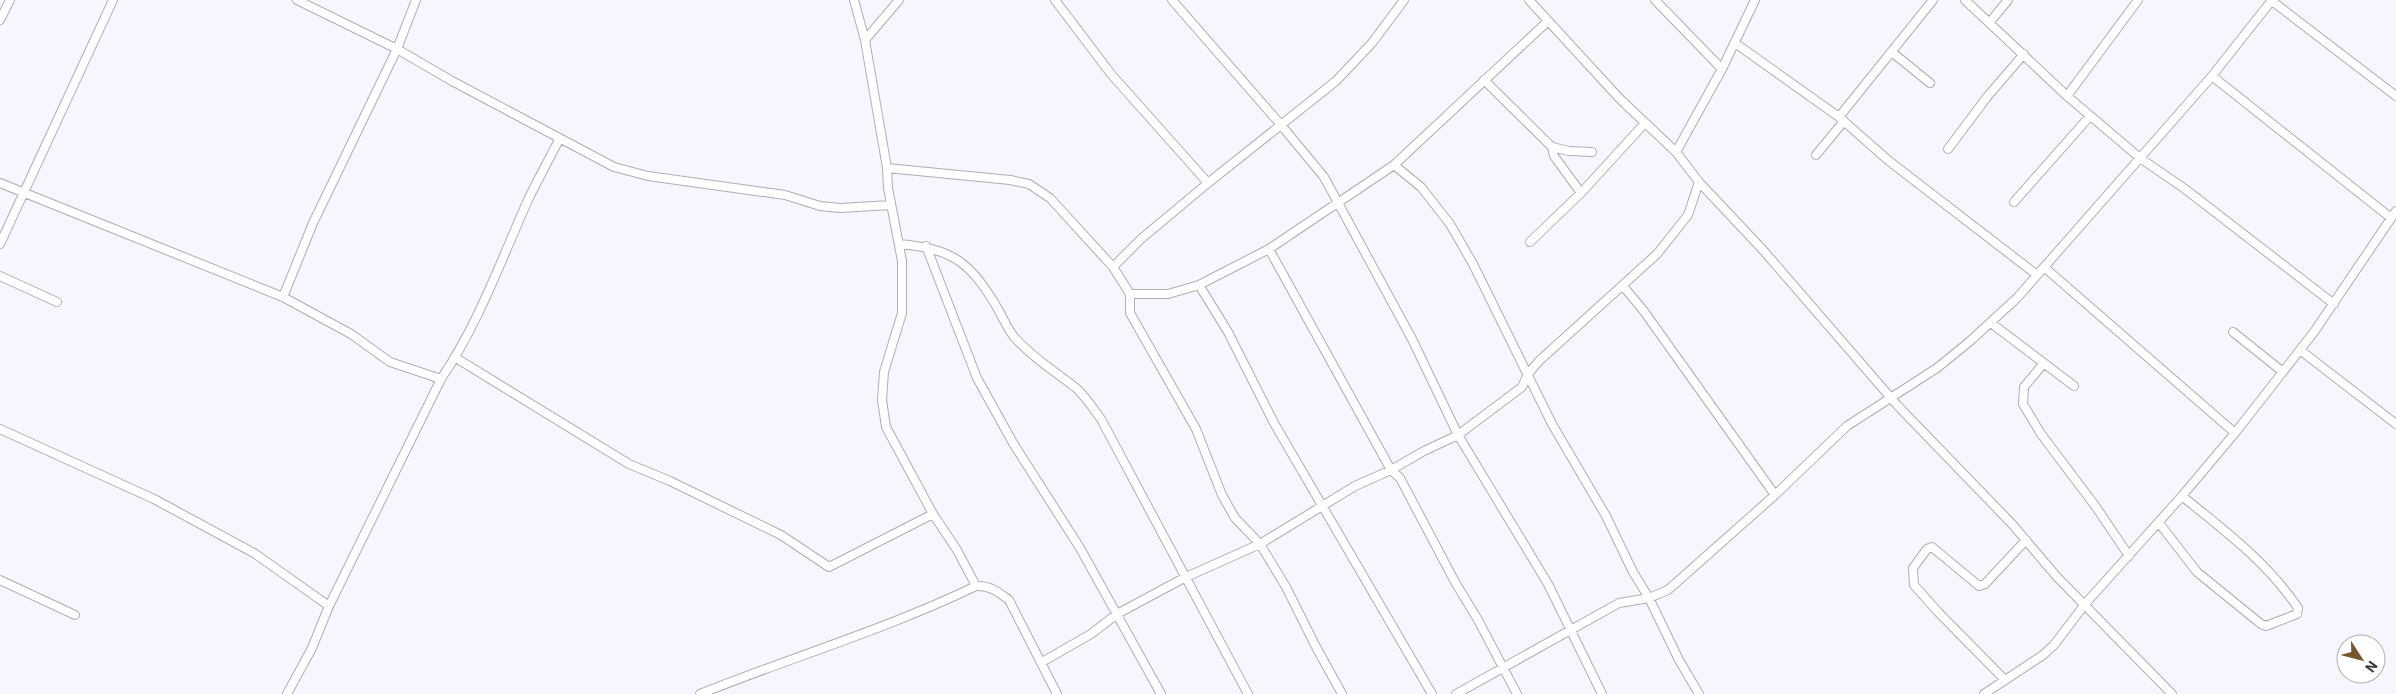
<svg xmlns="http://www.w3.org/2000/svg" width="2396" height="694" font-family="Roboto,sans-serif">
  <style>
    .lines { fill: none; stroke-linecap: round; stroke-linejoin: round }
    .street-casing { stroke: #adaeb5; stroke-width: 10 }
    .street { stroke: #fff; stroke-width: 8 }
  </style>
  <rect width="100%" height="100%" fill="#f6f7fe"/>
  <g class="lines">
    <g class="street-casing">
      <path id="street" d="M297,0l100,49 55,32 162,86 34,9 137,19 35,11 20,2 51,-3
        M854,0l11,40 22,128 1,20 14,73v52l-18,59 -2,28 4,27 47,87 24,36 19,36
        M1055,0l56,74 97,109
        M1172,0l109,125 43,52 88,162 46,96 90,149 54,110
        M1529,0l91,99 56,53 23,30 64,68 134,155 115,119 45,53 115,117
        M1655,0l67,69
        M1965,0l102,96 73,62 45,31 149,115
        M2272,1l124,95
        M0,20l10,-20
        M1990,22l18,-22
        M865,40l34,-40
        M1735,43l104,74 50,44 148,114
        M1893,53l37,30
        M2212,76l179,142
        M1484,80l68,67 17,4 23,1
        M2067,96l71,-96
        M1839,117l94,-117
        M1552,147l2,9 27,37
        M1948,149l39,-52 37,-43
        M1676,152l46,-83 33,-69
        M1816,155l28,-34
        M1394,165l27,22 29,37 23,40 79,160 54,92 27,56 16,26 30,62 20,34
        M887,168l123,12 19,4 21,14 63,69 17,27v19l66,116 26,66 13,23 25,26 26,43 29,58 27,49
        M0,183l283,114 68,37 39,28 51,17
        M2014,202l76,-86
        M1530,242l51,-49 64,-70
        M0,244l113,-244
        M899,244c55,5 71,18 99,65 5,9 10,21 17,29 21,23 40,33 62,51 9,8 17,21 24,30l147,275
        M926,246l51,132 36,65 67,105 81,146
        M1269,249l122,221 9,8 55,104 23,38 39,74
        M1113,267l28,-28 67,-56 128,-102 36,-38 32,-43
        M2044,267l191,166
        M0,276l57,26
        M1199,285l29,47 46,91 158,271
        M1623,286l20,24 132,185
        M1130,294h38l31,-9 70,-36 125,-84 154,-144
        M283,297l30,-74 84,-174 19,-49
        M1991,323l83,63
        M2233,332l50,40
        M2300,350l96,74
        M456,358l173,106 41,17 111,54 48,32 104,-53
        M2044,363l-20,24 -1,17 18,30 55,73 33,49
        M0,429l154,70 100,54 75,53
        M2159,523l38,49 64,52 5,2 31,-12 1,-6c-30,-45 -74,-78 -116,-112
        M0,580l75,35
        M1042,662l49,-28 26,-20 67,-36 76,-34 95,-58 36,-16 33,-19 34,-16 64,-48 6,-13 11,-13 118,-107 31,-39 11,-33
        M2005,680l-67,-68 -24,-27 -1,-17 14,-19 5,-2 47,39 6,-2 41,-44
        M287,694l25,-46 17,-42 112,-227c38,-56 60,-119 87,-179 10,-21 21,-41 32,-62
        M700,694c92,-37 187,-65 276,-108 14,-1 22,6 33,14l48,94
        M1456,694l163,-91 30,-5 19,-8 107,-95 72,-69 90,-58 32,-26 48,-44 195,-222 60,-76
        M1984,694l59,-39 11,-10 31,-41 97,-108 53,-63 79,-101 82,-121"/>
    </g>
    <use href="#street" class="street"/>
  </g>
  <g transform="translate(2361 659) rotate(126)"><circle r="24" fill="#ffffff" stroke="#b0b0b1"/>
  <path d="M0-4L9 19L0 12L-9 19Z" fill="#77562d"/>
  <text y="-8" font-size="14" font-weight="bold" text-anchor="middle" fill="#39393c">N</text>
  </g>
</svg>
